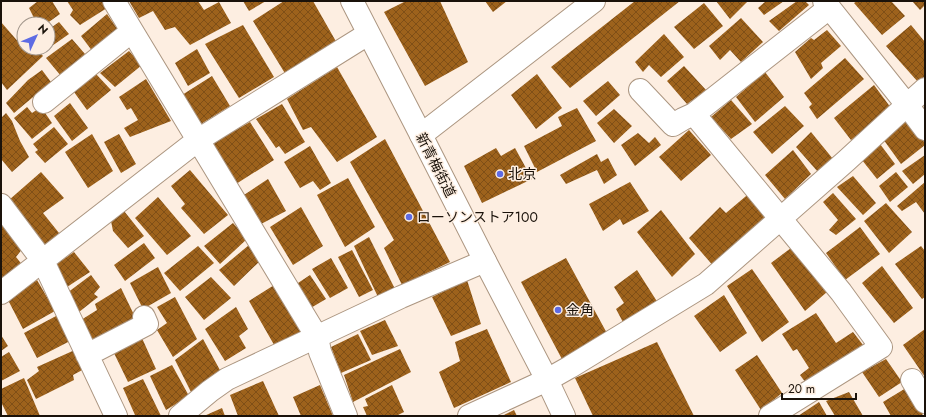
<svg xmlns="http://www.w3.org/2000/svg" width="926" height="417" font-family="Jost,'Noto Sans JP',sans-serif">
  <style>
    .building { fill: url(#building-cross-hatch) }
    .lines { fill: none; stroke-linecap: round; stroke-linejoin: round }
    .minor-casing { stroke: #ac9681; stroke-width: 24 }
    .major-casing { stroke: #ac9681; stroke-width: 24 }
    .minor { stroke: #fff; stroke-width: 22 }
    .major { stroke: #fff; stroke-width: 22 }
    .poi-dot { fill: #5e6be3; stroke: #fdeee1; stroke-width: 1.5 }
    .labels { text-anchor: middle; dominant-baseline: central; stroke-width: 3; stroke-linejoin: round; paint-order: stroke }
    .street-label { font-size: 14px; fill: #1a120a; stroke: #fdeee1 }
    .poi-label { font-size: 14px; fill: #1a120a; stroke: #fdeee1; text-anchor: start }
  </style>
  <defs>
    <pattern id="building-cross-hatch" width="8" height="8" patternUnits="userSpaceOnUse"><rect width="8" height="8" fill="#9d621c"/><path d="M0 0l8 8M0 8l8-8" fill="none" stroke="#7f4f17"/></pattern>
  </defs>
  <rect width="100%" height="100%" fill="#fdeee1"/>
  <path class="building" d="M38,1h14l8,13 -14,10h-9l-8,-16z
    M67,1h37l3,7 -27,17 -10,-10 3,-5z
    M129,1h69l6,9 15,-8 12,21 -41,22 -15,-18 -10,3 -12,-19 -14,7z
    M243,1h23l-17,10z
    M284,1h29l25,44 -52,30 -33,-54z
    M406,1h34l28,61 -43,24 -41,-74z
    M485,1h22l-14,11z
    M635,1h45l-110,87 -19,-21z
    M716,1h32l-18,18z
    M766,1h18l-20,14 -6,-7z
    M797,1h8l4,4 -30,26 -10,-10z
    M857,1h34l14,15 -23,19 -28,-32z
    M912,1h13v4l-5,5z
    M704,3l19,23 -29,23 -20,-22z
    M107,14l11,16 -25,22 -12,-16z
    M741,18l22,24 -22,20 -11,-12 -10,10 -11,-14z
    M1,22l20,23 3,-2v5h12l7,8 -36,34 -6,-8z
    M59,22l10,12 -20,14 -1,-3v-15z
    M243,25l31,52 -35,21 -34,-54z
    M911,25l14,17v34l-7,6 -32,-36z
    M827,30l14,16 -20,17 2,5 -12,11 -16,-27 16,-14 3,2z
    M664,34l20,23 -23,20 -12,-12 -6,7 -8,-10z
    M72,39l13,15 -24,22 -15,-18z
    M197,49l13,24 -22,13 -13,-23z
    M129,51l13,14 -27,22 -15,-14z
    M845,58l19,21 -47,40 -8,-12 3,-3 -8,-11z
    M684,66l22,24 -19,14 -20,-23z
    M337,67l40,70 -40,25 -26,-35 -8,3 -16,-31z
    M42,70l9,12 -37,31 -8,-10 22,-23z
    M765,72l19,25 -29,25 -19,-25z
    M96,74l15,16 -24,20 -13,-18z
    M537,74l25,34 -26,21 -25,-34z
    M212,76l18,30 -29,18 -19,-29z
    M146,79l25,42 -41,16 -6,-9 14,-8 -7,-12 -4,2 -8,-13z
    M608,81l12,14 -24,21 -13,-15z
    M874,85l17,23 -40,32 -17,-22z
    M731,100l21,24 -21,15 -20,-22z
    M70,103l18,25 -16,13 -18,-25z
    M282,104l23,38 -20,12 -6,-8 -3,2 -20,-29z
    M785,106l19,20 -32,28 -19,-22z
    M27,107l5,6 9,-6 11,16 -20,16 -18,-21z
    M577,108l19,33 -59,31 -13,-26 38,-20 -4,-9z
    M614,109l18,17 -18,17 -17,-20z
    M6,113l6,8 8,20 9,16 -17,15 -11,-13v-41z
    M906,120l19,23v2l-24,19 -18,-25z
    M250,122l24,38 -38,24 -25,-40z
    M54,127l14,17 -23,19 -10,-11 3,-2 -5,-6z
    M689,130l22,25 -30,26 -22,-24z
    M811,132l22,27 -15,13 -22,-25z
    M638,133l11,10 6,-6 6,8 -26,21 -14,-21z
    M92,134l21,37 -25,17 -23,-36z
    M119,134l17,30 -15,9 -17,-31z
    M385,139l65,123 -48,23 -18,-37 10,-8 -44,-78z
    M880,144l15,20 -18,15 -15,-19z
    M310,146l21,37 -11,7 -7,-9 -13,7 -16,-26z
    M496,148l5,8 14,-8 17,31 -50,24 -18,-37z
    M793,150l18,24 -26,25 -20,-24z
    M597,154l4,8 7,-4 9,17 -13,9 -7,-14 -31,14 -6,-9z
    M925,155v19l-12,10 -11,-13z
    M190,170l38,45 -24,19 -23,-26 4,-4 -14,-18z
    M41,172l23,26 -21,15 16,20 -16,15 -34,-48z
    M896,172l12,15 -18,15 -11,-16z
    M853,176l23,27 -13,12 -26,-28z
    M348,178l27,49 -30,20 -28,-52z
    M268,179l18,32 -25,13 -17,-29z
    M630,182l19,29 -26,14 -3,-6 -17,12 -14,-27z
    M925,182v32l-9,-12 -14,9 -5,-5z
    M752,191l21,25 -57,53 -27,-31 31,-31 6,6z
    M833,193l23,26 -20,16 -7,-5 9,-10 -15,-18z
    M158,197l33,39 -24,19 -32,-37z
    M886,203l26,29 -23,21 -25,-32z
    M301,207l22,39 -30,19 -23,-38z
    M661,210l34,44 -23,23 -35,-45z
    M124,211l20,25 -16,12 -15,-17 -2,-10z
    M1,217l22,31 -7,9 8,10 -23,17z
    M233,223l14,16 -27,25 -16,-18z
    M860,227l20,27 -35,26 -19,-27z
    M369,237l26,52 -17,8 -24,-51z
    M144,243l11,15 -30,23 -11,-16z
    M249,245l12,15 -27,26 -15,-16z
    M198,246l16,17 -34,28 -16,-18z
    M921,246l4,5v46l-3,2 -27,-35z
    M791,248l36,44 -22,19 -34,-48z
    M352,250l21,40 -14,7 -21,-40z
    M74,252l16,20 -23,15 -12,-22z
    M331,258l17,30 -18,10 -18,-29z
    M566,258l43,79 -45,26 -43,-81z
    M882,266l31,42 -19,15 -32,-40z
    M158,267l13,26 -28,16 -13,-26z
    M752,269l37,53 -27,20 -35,-56z
    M637,270l21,33 -33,23 -9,-17 8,-6 -10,-16z
    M91,275l9,12 -6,7 4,3 -19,15 -12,-19z
    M310,275l16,24 -17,10 -14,-24z
    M211,277l20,21 -27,22 -19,-23z
    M37,280l18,31 -32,18 -15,-29z
    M467,280l14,44 -30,12 -19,-39z
    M279,282l30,51 -32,17 -28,-49z
    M121,288l17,35 -45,23 -12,-26 16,-10 -2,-6z
    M724,295l23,38 -27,19 -26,-36z
    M175,297l22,42 -24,18 -16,-27 10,-7 -10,-16z
    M236,307l12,22 -9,7 7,12 -21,13 -20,-32z
    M816,313l20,30 17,-11 10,13 -57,38 -6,-8 9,-7 -12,-19 -4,2 -11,-17z
    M58,315l14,25 -35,18 -13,-25z
    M385,320l13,26 -26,9 -12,-24z
    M487,329l24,53 -57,26 -15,-36 21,-11 -5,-19z
    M925,329v48l-22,-32z
    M358,334l13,26 -30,13 -10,-26z
    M1,335l7,11 -7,5z
    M141,336l15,33 -28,13 -15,-31z
    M203,339l18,33 -29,22 -17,-34z
    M657,342l37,74h-101l-18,-38z
    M77,349l9,19 -13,7 1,5 -38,19 -9,-19 12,-9 -2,-4z
    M400,349l11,23 -58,30 -9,-27z
    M9,352l11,19 -19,10v-24z
    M757,355l25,38 -21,17 -26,-40z
    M886,359l16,23 -23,15 -17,-25z
    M172,365l17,31 -23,14 -16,-34z
    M24,378l16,38h-32l-7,-14v-13z
    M143,379l18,37h-29l3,-1 -12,-27z
    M263,381l16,35h-41l-8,-21z
    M320,385l13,31h-32l-8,-19z
    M392,385l12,27 -8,4h-29l-4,-9 5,-1 -3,-7z
    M906,388l17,26 -2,2h-30l-8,-14z
    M849,392l14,24h-28l-9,-15z
    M819,402l8,14h-29z
    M222,408l3,8h-21z
    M514,410l3,6h-15z"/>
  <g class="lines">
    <g class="minor-casing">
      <path id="minor" d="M114,1l203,336 3,15 26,64
        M824,1l83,104 18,24
        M640,90l33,35 10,-6 11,-5 135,-106
        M44,102l88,-71
        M694,114l147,178 40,55 -111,69
        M421,135l173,-134
        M1,205l42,56 73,155
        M1,293l197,-153 170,-106
        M87,355l60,-31 -3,-7
        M912,380l13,22
        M180,416l30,-25 17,-12 174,-82 84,-36
        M469,416l78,-36 23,-13 136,-83 140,-123 61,-56 18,-16"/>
    </g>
    <g class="major-casing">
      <path id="major" d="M352,1l69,134 64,126 62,119 17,36"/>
    </g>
    <use href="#minor" class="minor"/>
    <use href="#major" class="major"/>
  </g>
  <g class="poi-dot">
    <circle cx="500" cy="174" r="4"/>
    <circle cx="409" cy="217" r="4"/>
    <circle cx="558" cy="310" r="4"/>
  </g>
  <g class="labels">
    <g class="street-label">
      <text transform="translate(436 165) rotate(63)">新青梅街道</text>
    </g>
    <g class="poi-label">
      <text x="508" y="174">北京</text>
      <text x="417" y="217">ローソンストア100</text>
      <text x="566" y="310">金角</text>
    </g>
  </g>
  <rect width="926" height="417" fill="none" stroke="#1a120a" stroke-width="4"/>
  <g transform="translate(36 36) rotate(46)"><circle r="19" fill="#fdeee1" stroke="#a2968b"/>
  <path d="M0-3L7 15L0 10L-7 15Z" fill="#5e6be3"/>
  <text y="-6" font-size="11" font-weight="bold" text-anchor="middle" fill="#1a120a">N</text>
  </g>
  <path d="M782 393v6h74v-6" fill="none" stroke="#1a120a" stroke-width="2"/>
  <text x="788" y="393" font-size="12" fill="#1a120a" stroke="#fdeee1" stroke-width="3" paint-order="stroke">20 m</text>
</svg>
